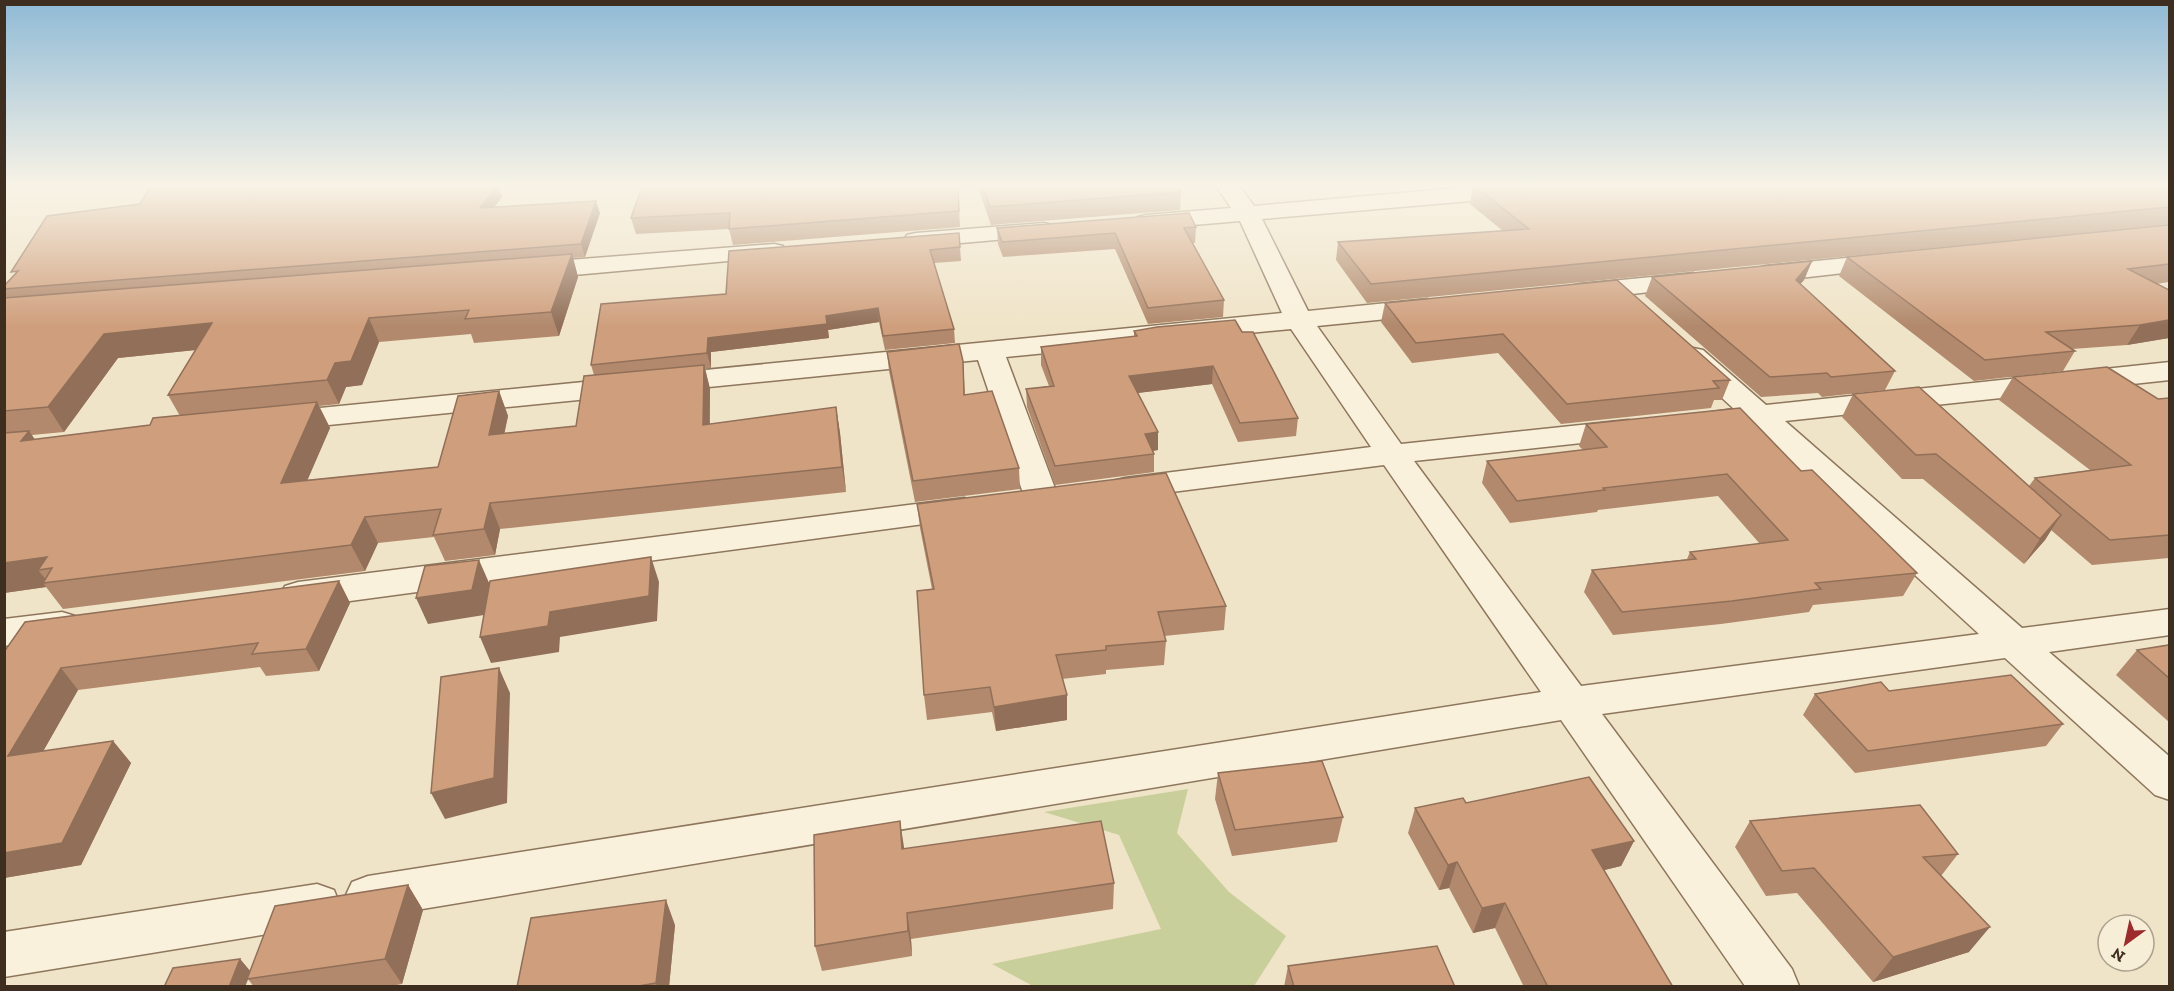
<svg xmlns="http://www.w3.org/2000/svg" width="2174" height="991" font-family="'Zilla Slab',serif">
  <style>
    .green { fill: #c9cf9b }
    .lines { fill: none; stroke-linecap: round; stroke-linejoin: round }
    .minor-casing { stroke: #8d765c; stroke-width: 3 }
    .minor { fill: #faf1dc; fill-rule: evenodd }
    .wall { fill: #b2896c; fill-rule: evenodd }
    .shaded-wall { fill: #916f58 }
    .building { fill: #cf9f7d; stroke: #916f58; stroke-width: 1.5 }
  </style>
  <rect width="100%" height="100%" fill="#f0e4c8"/>
  <path class="green" d="M1188,789l-11,44 52,59 57,44 -32,50h-221l-41,-22 169,-35 -42,-94 -75,-23z"/>
  <g class="lines">
    <g class="minor-casing">
      <path id="minor" d="M1217,187h23l14,19 215,-19h93l-3,5 -8,2 -289,25 46,92 119,-12 9,2 4,6 -4,6 -9,2 -110,11 84,118 227,-24 11,2 4,7 -4,7 -11,2 -214,23 167,225 398,-52 -227,-209 -49,5 -11,-3 -4,-6 4,-6 42,-6 -51,-47 -4,-6 4,-6 10,-2 10,2 63,55 404,-43v18l-385,41 237,207 148,-19v26l-121,17 121,105v43l-15,-5 -150,-137 -403,56 190,255 7,17h-54l-184,-266 -1193,198 -16,-6 -7,-15 7,-15 16,-6 1173,-184 -157,-227 -259,33 -12,-3 -4,-7 4,-7 12,-3 246,-31 -80,-118 -285,28 53,142 -5,7 -12,3 -12,-3 -5,-7 -47,-139 -699,70 -11,-3 -4,-6 4,-6 11,-3 1003,-99 -42,-92 -94,8 -8,-2 -4,-5 4,-5 8,-2 85,-7z
        M1044,223l8,2 4,5 -4,5 -136,12 -9,-2 -3,-5 3,-5 9,-2z
        M774,244l9,2 3,5 -3,5 -253,23 -9,-3 -4,-5 4,-5 9,-3z
        M1887,254l9,3 4,5 -4,5 -131,15 -9,-3 -4,-5 4,-5 9,-3z
        M1693,273l9,3 4,5 -4,5 -122,14 -9,-2 -4,-6 4,-6 9,-2z
        M964,498l12,3 5,8 -5,8 -678,91 -13,-4 -5,-9 5,-9 13,-4z
        M62,612l13,4 6,9 -6,9 -71,12v-27z
        M317,884l17,6 6,15 -6,15 -17,6 -313,51v-45z"/>
    </g>
    <use href="#minor" class="minor"/>
  </g>
  <path class="wall" d="M150,187h349l3,10 -8,10 106,6 -15,44 -12,1 5,19 -19,59 -85,7 -3,-9 -92,8 -17,43 -16,2 -7,17 -20,2 11,22 -23,52 131,-13 61,-76 9,25 -4,17 72,-7 18,-51 -3,-10 135,-71 233,-61 2,28 -27,2 20,66 1,14 -70,7 -6,-28 -51,8 1,8 -118,14v16h-6l5,21v35l126,-17 4,26 6,59 -346,37 -5,26 -50,6 -11,-24 -56,6 -13,28 -302,38 -17,-22 -42,6v-295h3l-3,-5v-7l10,-10 126,-72zM195,350l-27,45 12,21 -30,9 -115,15 -3,-5 32,-3 54,-74z
    M958,187l2,40 -227,18 -4,-16 -93,5 -5,-16z
    M978,187h201l2,5 -1,18 -189,15z
    M1473,187h696v38l-802,78 -31,-43 2,-18 165,-11 -33,-27z
    M2169,225v57l-13,2 13,6v48l-42,7 -55,4 3,2 -12,20 -89,10 -135,-105 8,-19z
    M1196,227l-1,16h-2l31,57 -1,17 -75,7 -33,-75 -112,8 -5,-13 -1,-16z
    M1812,261l-8,19 -4,4 95,87 -10,19 -63,7 -4,-4 -57,4 -116,-101 7,-19z
    M1385,303l345,77 -8,20h-8l-3,8 -150,16 -63,-71 -86,10 -31,-41z
    M1134,331l108,1 56,86 -2,18 -58,6 -26,-58 -74,9 20,57 -5,1 1,3v18l-99,13 -28,-78 -1,-18 23,-3 -8,-21v-18l93,-10z
    M887,352l76,9 2,34 54,73 1,21 -105,13 -26,-131z
    M2013,377l145,22 11,-1v160l-77,7 -41,-35 -6,10 -21,24 -101,-85h-21l-60,-62 11,-23 176,92 6,-8 55,-8 -91,-70z
    M1586,424l215,47 116,102 -14,23 -90,9 -4,7 -88,12 -108,11 -29,-43 8,-22 95,-11 3,-7 70,-8 -42,-48 -120,14 -1,2 -87,11 -28,-40 5,-22 96,-11 -4,-4z
    M917,504l309,102 -2,24 -60,6 2,5 -2,24 -58,5v4l-44,5 5,41 -71,11 -4,-19 -65,8 -3,-25 8,-106 -12,-61z
    M339,581l11,22 -31,68 -53,5 -6,-9 -182,23 -35,61 70,-10 18,22 -50,102 -77,13v-226z
    M2169,645v77l-53,-47 21,-25z
    M1889,691l174,33 -17,22 -191,27 -52,-58 12,-21z
    M1218,773l125,44 -6,25 -105,14 -17,-57z
    M1466,803l168,38 -13,25 -17,4 69,117h-149l-29,-59 -22,5 -24,-45 -10,2 -31,-57 7,-25z
    M1750,821l208,33 -17,22 28,76 -96,30 -76,-89 -31,3 -31,-49z
    M904,849l210,34 -1,26 -202,30 1,17 -90,15 -7,-25z
    M408,885l15,25 -21,74 -16,3h-132l-6,-8 -8,-20 10,12z
    M675,925l-6,62h-152z
    M1288,966l167,21h-171z"/>
  <path class="shaded-wall" d="M497,187h2l3,10 -18,23 -4,-12z
    M596,201l4,12 -15,44 -4,-13z
    M572,254l6,23 -19,59 -8,-24z
    M1812,261l-8,19 -16,18 8,-18z
    M878,308l1,14 -51,8 1,8 -118,14v16l-4,-15 1,-15 118,-22z
    M369,318l10,24 -17,43 -16,2 -7,17 -12,-24 8,-17z
    M2169,320v18l-42,7 13,-20z
    M212,323l13,24 -107,11 -54,74 -16,-25 56,-73z
    M704,365l6,24 -1,61 -6,-25z
    M1213,366l-1,18 -83,10v-18z
    M499,391l9,25 -9,44 -10,-25z
    M317,402l13,26 -35,81 -14,-26z
    M836,407l4,26 6,59 -4,-25z
    M29,431l17,25 -25,-15z
    M1158,432v18l-13,2v-18z
    M490,503l10,26 -5,26 -11,-26z
    M2061,515l-16,25 -21,24 16,-25z
    M365,517l13,26 -13,28 -14,-26z
    M47,557l5,11 -14,2 10,12 -5,1 3,4 -42,6v-30z
    M651,557l8,25 -2,39 -97,16 -1,15 -68,11 -11,-26z
    M479,560l11,25 -6,30 -56,9 -12,-26z
    M339,581l11,22 -31,68 -13,-22z
    M61,668l17,22 -50,88 -20,-22z
    M499,668l11,25 -3,110 -62,16 -14,-26z
    M1067,695v25l-71,11 -2,-24z
    M113,741l18,22 -50,102 -77,13v-25z
    M900,821l4,26 2,28 -4,-26z
    M1634,841l-13,25 -41,10 12,-26z
    M1457,862l-8,26 -10,2 9,-25z
    M408,885l15,25 -21,74 -17,-25z
    M666,900l9,25 -6,62h-12l-1,-4z
    M1505,903l-10,25 -22,5 9,-25z
    M907,913l4,26 1,17 -4,-25z
    M1990,927l-21,25 -96,30 20,-25z
    M240,959l11,13 -6,15h-16z"/>
  <path class="building" d="M150,187h347l-17,21 116,-7 -15,43 -577,45v-3l14,-15 -7,1 36,-56 93,-12z
    M642,187h316l1,24 -230,18 1,-16 -99,5z
    M983,187h196l2,5 -191,15z
    M1476,187h693v20l-798,77 -33,-42 191,-13z
    M1189,213l7,14 -12,1 40,72 -76,8 -33,-75 -113,9 -5,-14z
    M2169,225v39l-41,5 41,21v30l-29,5 -94,7 29,19 -90,9 -138,-103z
    M959,233l1,14 -30,3 24,79 -71,7 -5,-28 -52,8 1,8 -119,14 -1,15 -116,12 10,-61 125,-10 3,-43z
    M572,254l-21,58 -86,7 4,-9 -100,8 -18,43 -16,2 -8,17 -159,15 44,-72 -108,11 -56,73 -44,4v-113z
    M1812,261l-16,19 99,91 -64,6 -4,-4 -57,4 -118,-100z
    M1617,280l113,100 -17,1 6,7 -152,16 -64,-70 -87,9 -31,-40z
    M1235,320l7,12h11l45,86 -58,5 -27,-57 -84,10 29,56 -13,2 9,20 -99,12 -29,-77 28,-3 -13,-39 96,-11 -3,-5 23,-4z
    M959,344l4,17 1,34 28,-4 27,77 -106,13 -26,-129z
    M704,365l-1,60 133,-18 6,60 -352,36 -6,26 -51,6 8,-26 -76,8 -14,28 -308,38 9,-15 -14,2 9,-13 -43,6v-130l25,-2 -8,10 129,-16 3,-7 164,-16 -36,81 157,-16 20,-71 41,-5 -10,44 87,-9 8,-50z
    M2107,367l51,32 11,-1v137l-59,5 -75,-62 96,-13 -118,-88z
    M1919,387l142,128 -21,24 -104,-85 -20,1 -63,-61z
    M1740,408l61,63 11,-1 105,103 -102,10 6,6 -89,12 -110,11 -30,-42 104,-11 -6,-7 98,-12 -61,-66 -124,14 2,2 -88,11 -30,-40 120,-14 -21,-23z
    M1166,473l60,133 -68,6 8,29 -60,5v4l-50,5 11,40 -73,12 -4,-20 -66,8 -7,-104 17,-2 -17,-85z
    M651,557l-2,39 -99,16 -2,14 -68,11 10,-56z
    M479,560l-7,30 -56,8 9,-32z
    M339,581l-33,68 -54,5 6,-11 -197,25 -53,88 105,-15 -51,102 -58,10v-201l21,-30z
    M2169,645v33l-32,-28z
    M499,668l-5,110 -63,15 10,-116z
    M2011,675l52,49 -195,27 -53,-57 66,-12 8,9z
    M1322,761l21,56 -108,13 -17,-57z
    M1589,777l45,64 -42,9 81,137h-125l-43,-84 -23,5 -25,-46 -9,3 -33,-57 48,-10 3,5z
    M1920,805l38,49 -35,3 67,70 -97,30 -79,-89 -32,3 -32,-50z
    M900,821l2,28 199,-28 13,62 -207,30 1,18 -93,15 -1,-111z
    M408,885l-23,74 -138,20 28,-73z
    M666,900l-10,83 -23,4h-116l14,-69z
    M1437,946l18,41h-161l-6,-21z
    M240,959l-11,28h-65l9,-19z"/>
  <linearGradient id="sky" x2="0" y2="1"><stop stop-color="#8fbad6"/><stop offset="0.57" stop-color="#f8f3e6"/><stop offset="1" stop-color="#f8f3e6" stop-opacity="0"/></linearGradient>
  <rect width="2174" height="326" fill="url(#sky)"/>
  <rect width="2174" height="991" fill="none" stroke="#3d2e20" stroke-width="12"/>
  <g transform="translate(2126 943) rotate(213)"><circle r="28" fill="#f7eed8" stroke="#ada18e" stroke-width="1.5"/>
  <path d="M0-4.5L10 22L0 15L-10 22Z" fill="#9e2a2b"/>
  <text y="-9" font-size="16" font-weight="bold" text-anchor="middle" fill="#3d2e20">N</text>
  </g>
</svg>
